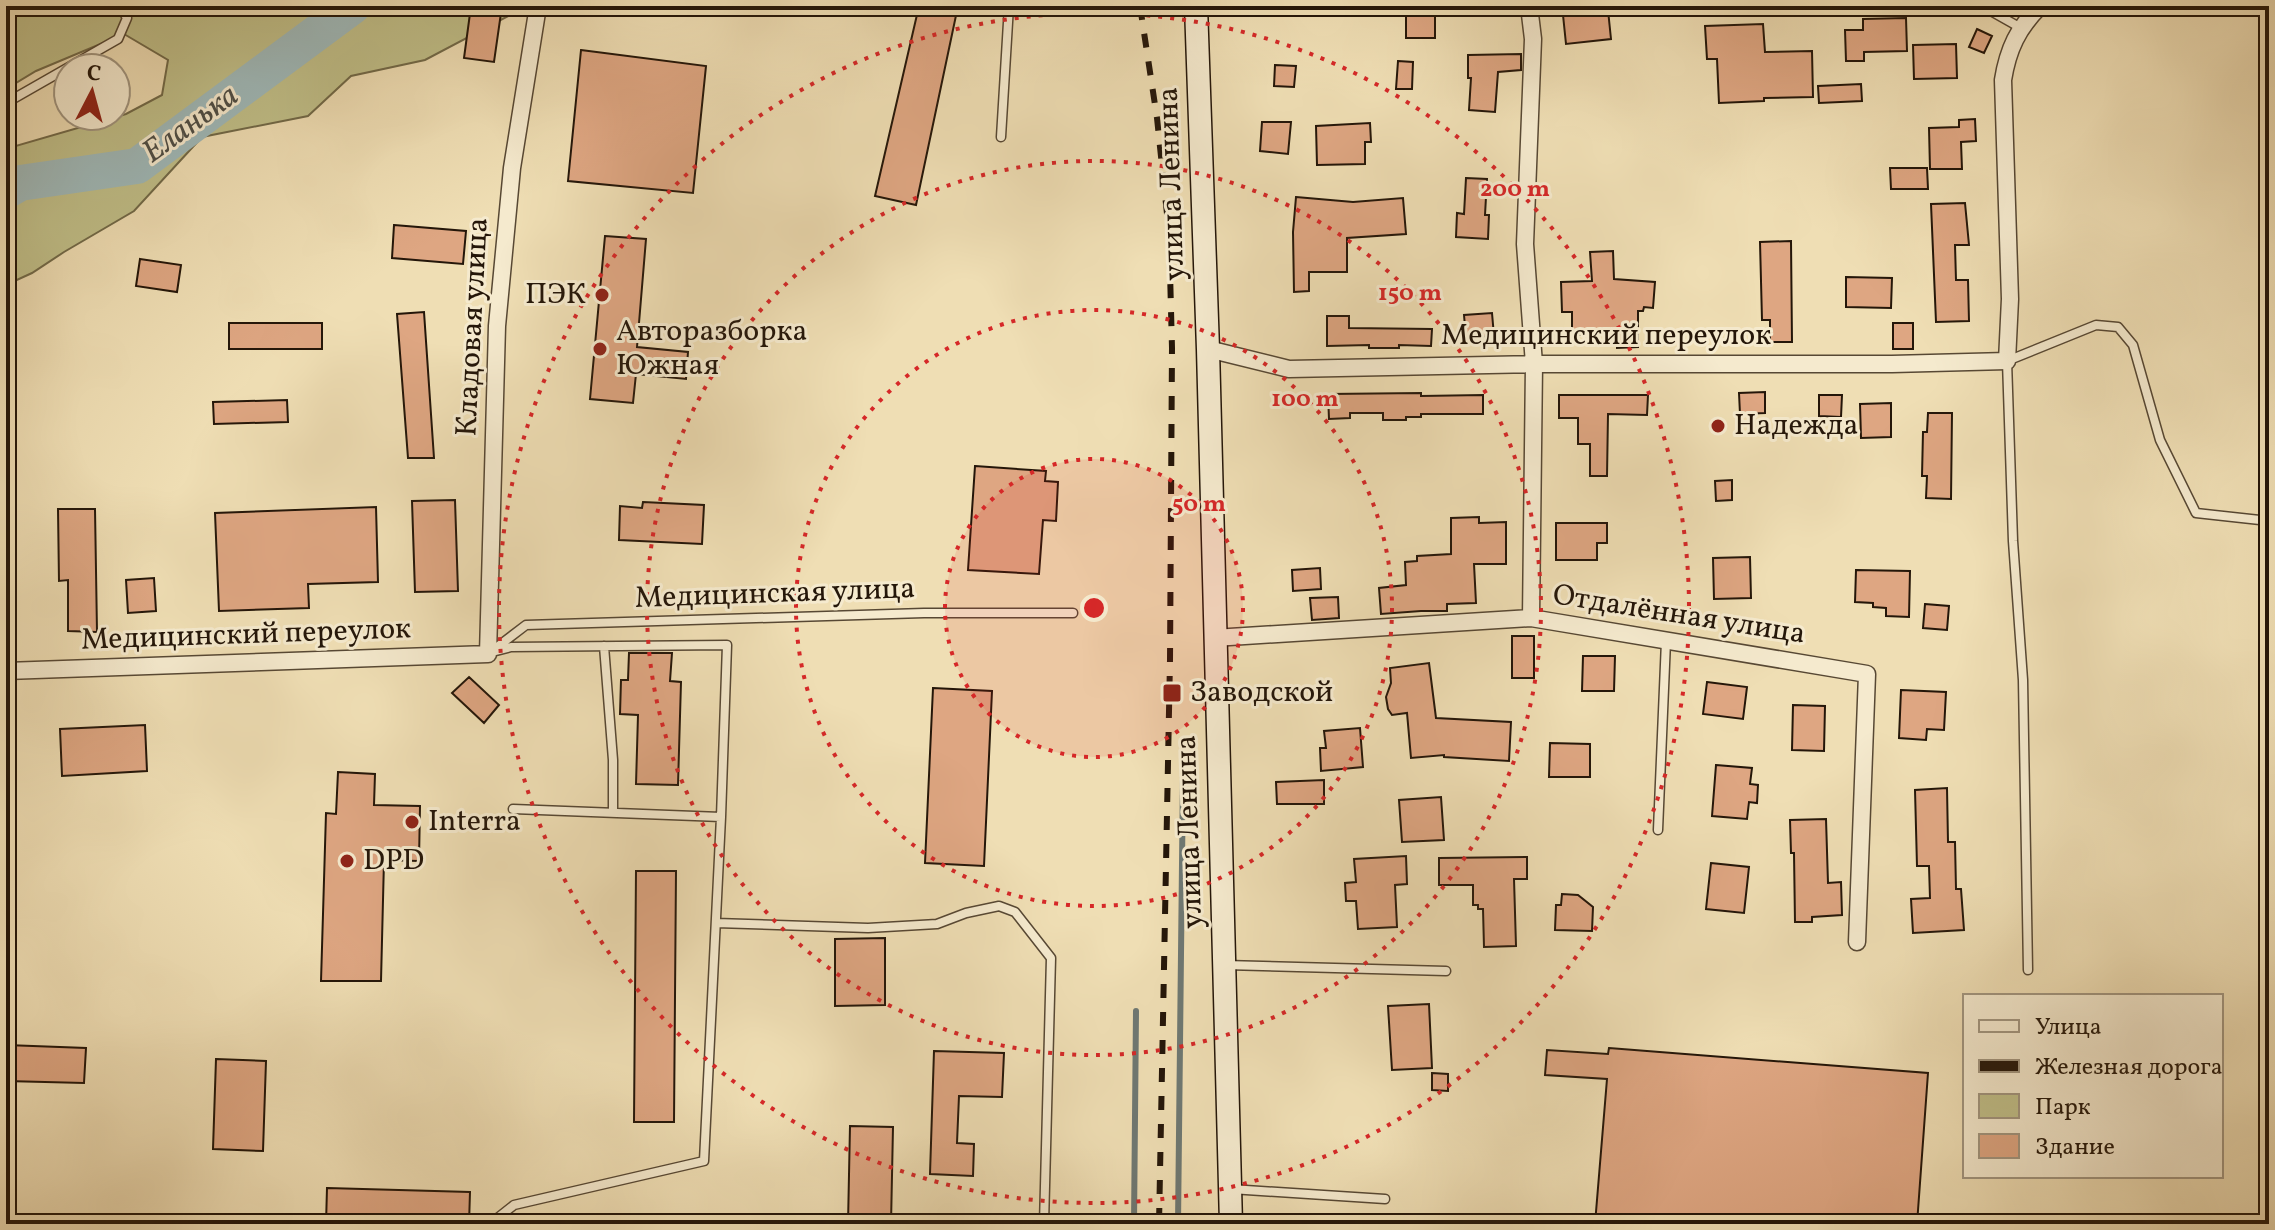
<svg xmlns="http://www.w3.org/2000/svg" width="2275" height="1230" font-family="Vollkorn,serif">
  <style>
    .green { fill: #c0bf89; stroke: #726a49; stroke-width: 2 }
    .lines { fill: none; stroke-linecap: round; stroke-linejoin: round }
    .stream { stroke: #6e7873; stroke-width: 6 }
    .river { stroke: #9fb9b9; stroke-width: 36 }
    .building { fill: #dea682; stroke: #241609; stroke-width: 2 }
    .lane-casing { stroke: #574834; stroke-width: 11 }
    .street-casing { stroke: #574834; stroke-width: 19 }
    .secondary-casing { stroke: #241609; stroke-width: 25 }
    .lane { stroke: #f5eace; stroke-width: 8 }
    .street { stroke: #f5eace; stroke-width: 16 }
    .secondary { stroke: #f5eace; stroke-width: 22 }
    .rail { stroke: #241609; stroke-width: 6; stroke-dasharray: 14 14; stroke-linecap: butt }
    .ring { fill: none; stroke: #d62828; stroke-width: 4; stroke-dasharray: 4 8 }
    .poi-dot { fill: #8f2418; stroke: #f5eace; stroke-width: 3 }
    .labels { text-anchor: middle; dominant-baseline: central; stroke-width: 6; stroke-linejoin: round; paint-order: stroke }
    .street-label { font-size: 30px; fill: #241609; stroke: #f5eace }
    .poi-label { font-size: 30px; fill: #241609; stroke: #f5eace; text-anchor: start }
    .water-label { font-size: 32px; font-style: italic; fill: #4f4f47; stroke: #f5eace }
    .centre { fill: #d62828; stroke: #f5eace; stroke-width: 4 }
    .ring-label { font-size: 24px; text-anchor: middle; font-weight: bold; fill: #d62828; stroke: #f5eace; stroke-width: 6; stroke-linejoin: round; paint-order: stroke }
  </style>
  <rect width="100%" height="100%" fill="#efdeb4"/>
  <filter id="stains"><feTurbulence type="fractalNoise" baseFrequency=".0025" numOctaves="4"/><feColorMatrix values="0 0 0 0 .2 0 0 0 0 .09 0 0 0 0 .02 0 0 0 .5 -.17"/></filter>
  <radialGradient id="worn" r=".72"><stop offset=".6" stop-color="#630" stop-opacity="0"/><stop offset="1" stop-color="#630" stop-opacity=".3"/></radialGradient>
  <path class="green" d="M6,6h514l-2,5 -93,49 -74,16 -43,40 -106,21 -68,74 -70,41 -32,21 -26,12v-130l6,-8 114,-33 36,-19 6,-35 -44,-26 -88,37 -30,18z"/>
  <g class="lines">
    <path class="stream" d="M1134,1224l2,-213
      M1178,1224l5,-450"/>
    <path class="river" d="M6,191l14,-8 117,-17 216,-160"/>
  </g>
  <path class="building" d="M471,6h31l-8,56 -30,-4z
    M919,6h39l-42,199 -41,-9z
    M1406,6h29v32h-29z
    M1608,10l3,29 -45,5 -3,-29z
    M1906,18l1,33 -43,1v9h-18l-1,-31h18v-11z
    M1763,24l2,28 47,-1 1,46 -49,1v3l-45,2 -2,-44h-10l-2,-33z
    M1977,29l15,7 -8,17 -15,-6z
    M1956,44l1,34 -43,1 -1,-34z
    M581,50l125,16 -13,127 -125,-12z
    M1521,54v16l-23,2 -3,40 -26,-2 2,-32h-3v-23z
    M1398,61l15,1 -1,27h-16z
    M1275,65l21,1 -2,21 -20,-1z
    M1861,84l1,17 -43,2 -1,-17z
    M1975,119l1,22 -15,1 1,27h-32l-1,-41 30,-1v-7z
    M1262,122h29l-3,32 -28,-3z
    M1370,123l1,19h-6v22l-48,1 -1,-39z
    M1890,168h37l1,21h-37z
    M1466,178l21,1 -2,36h4l-1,24 -32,-2 1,-24 7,1z
    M1296,197l57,5 50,-4 3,36 -59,4v34h-38v19l-15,1 -1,-60z
    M1965,203l4,42h-14l1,35h12l1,41 -33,1 -5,-118z
    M394,225l72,6 -3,33 -71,-6z
    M605,236l41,3 -9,108 51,5 -2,27 -50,-5 -3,29 -43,-4z
    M1791,241l1,101h-22v-22h-8l-2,-78z
    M1613,251l1,28 41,3 -2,26 -9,-1 -1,4h-5v36l-21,1v-13h-45v-23h-10l-1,-30 31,-1 -2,-29z
    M140,259l41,6 -4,27 -41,-6z
    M1846,277l46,1 -1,30 -45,-1z
    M424,312l10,146h-26l-11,-144z
    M1492,313l2,23 -28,2 -2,-23z
    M1327,316h22v12l83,1 -1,17 -32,-1v3h-30v-3l-42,1z
    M229,323h93v26h-93z
    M1893,323h20v26h-20z
    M1765,392v21l-25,1 -1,-21z
    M1421,393v3l62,-1v19h-62v3h-15v3h-23v-7h-33v5l-21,1 -1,-25z
    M1559,395h89l-1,20 -39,-1 -1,62h-17v-32h-12v-26h-19z
    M1819,395h23l-1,22 -22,-1z
    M287,400l1,22 -74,2 -1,-22z
    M1891,403v34l-30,1 -1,-34z
    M1928,413h24l-1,86 -25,-1 1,-22h-5l1,-44h4z
    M975,466l71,5 -1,10 13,1 -2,39 -13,-1 -4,54 -71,-4z
    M1732,480v20l-16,1 -1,-20z
    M455,500l3,91 -43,1 -3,-91z
    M643,502l61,3 -2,39 -83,-4 1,-34 22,2z
    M376,507l2,75 -70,2 1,24 -90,3 -4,-98z
    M58,509h37l2,123 -29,-1v-51l-9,1z
    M1479,517v6l27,-1v42h-32l2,39 -29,1v7h-26l-40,3 -2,-26 27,-3 -1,-23 12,-1v-5l34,-2v-36z
    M1556,523h51v20h-10v17h-41z
    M1750,557l1,41 -37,1 -1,-41z
    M1320,568l1,21 -28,2 -1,-21z
    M1856,570l54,1 -1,46 -23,-1v-8l-13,-1v-4l-18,-1z
    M154,578l2,33 -28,2 -2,-33z
    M1338,597l1,21 -27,2 -2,-22z
    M1925,604l24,2 -2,24 -24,-2z
    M1512,636h22v42h-22z
    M629,653h43l-2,28 11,1 -3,103 -42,-1 2,-69 -18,-1 1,-34h7z
    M1583,656h32l-1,35h-32z
    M1429,663l7,55 75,4 -2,39 -65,-4v-2l-33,3 -4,-45 -15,2 -4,-6 -2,-12 5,-14 -1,-15z
    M469,677l30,28 -15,18 -32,-30z
    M1707,682l40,5 -4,32 -40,-5z
    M933,688l59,3 -8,175 -59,-3z
    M1901,690l45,2 -2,38 -17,-1 -1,11 -27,-2z
    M1793,705l32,1 -1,45 -32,-1z
    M145,725l2,46 -85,5 -2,-47z
    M1360,728l3,39 -42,4 -1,-23h6l-2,-17z
    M1550,743l40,1v33h-41z
    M1716,765l36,3 -2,16 8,1 -1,18 -8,-1 -2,17 -35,-3z
    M338,772l37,2 -1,31 46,1 -1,55 -35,-1 -3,121h-60l5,-168 10,1z
    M1324,780v24h-47l-1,-22z
    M1947,788l1,54h7l1,47h5l3,41 -51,3 -2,-34 19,-1 -1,-32h-12l-2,-76z
    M1441,797l3,43 -42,2 -3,-42z
    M1826,819l2,64 13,-1 1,33 -30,2v5h-17l-1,-69h-3l-1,-33z
    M1406,856l1,28 -12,1 2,42 -39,2 -2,-28h-10l-1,-18 11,-1 -2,-23z
    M1527,857v22h-13l2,67 -32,1 -1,-38h-5v-4h-5v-20h-34v-27z
    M1711,863l38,4 -5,46 -38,-4z
    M636,871h40l-2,251h-40z
    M1562,894l16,1 15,12 -1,24 -37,-1 1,-25h5z
    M885,938v67l-50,1v-67z
    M1429,1004l3,64 -40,2 -4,-64z
    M6,1045l80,3 -2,35 -78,-2z
    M1609,1048l319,25 -11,151h-322l12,-145 -62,-4 2,-25 61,4z
    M934,1051l70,2 -2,44 -43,-1 -2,47 17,1 -1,32 -43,-2z
    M216,1059l50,2 -3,90 -50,-2z
    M1432,1073l16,1v17l-16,-1z
    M850,1126l43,1 -2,97h-43z
    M327,1188l143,4 -1,32h-143z"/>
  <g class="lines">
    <g class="lane-casing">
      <path id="lane" d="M1982,6l39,22
        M6,103l112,-64 9,-21 -7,-12
        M1001,137l8,-131
        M604,646l9,114v53
        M496,651l15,-4 216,-2 -6,172
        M488,654l38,-29 398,-12h149
        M1658,830l8,-189
        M716,923l152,5 69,-4 29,-11 33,-7 16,6 36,46 -7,266
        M1225,965l221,6
        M2028,970l-5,-290 -10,-139 -6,-180 89,-36 22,2 15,18 27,95 36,73 73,8
        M1231,1189l154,10
        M490,1224l24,-19 190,-44 17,-344 -208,-8"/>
    </g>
    <g class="street-casing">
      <path id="street" d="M1529,6l4,33 -8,205 9,120 -3,254
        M1208,349l81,20 245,-5h358l115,-3 3,-62 -7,-219c5,-31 15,-52 37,-74
        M1214,638l317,-20 336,56 -10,268
        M6,671l482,-17 9,-328 15,-158 26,-162"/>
    </g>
    <g class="secondary-casing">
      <path id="secondary" d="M1196,6l12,343 23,875"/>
    </g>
    <use href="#lane" class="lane"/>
    <use href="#street" class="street"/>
    <use href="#secondary" class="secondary"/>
    <path class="rail" d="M1140,6l17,112 12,115 3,115 -2,312 -11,564"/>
  </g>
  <circle cx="1094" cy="608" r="149" fill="#d62828" fill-opacity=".12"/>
  <g class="ring">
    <circle cx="1094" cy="608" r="149"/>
    <circle cx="1094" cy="608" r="298"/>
    <circle cx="1094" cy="608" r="447"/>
    <circle cx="1094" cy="608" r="595"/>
  </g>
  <g class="poi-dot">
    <circle cx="602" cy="295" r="8"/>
    <circle cx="600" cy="349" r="8"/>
    <circle cx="1718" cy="426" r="8"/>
    <rect x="1162" y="683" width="20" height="20" rx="4"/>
    <circle cx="412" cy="822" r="8"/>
    <circle cx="347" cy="861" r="8"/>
  </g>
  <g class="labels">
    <g class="street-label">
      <text transform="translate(1172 184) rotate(-92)">улица Ленина</text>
      <text transform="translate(473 327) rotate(-87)">Кладовая улица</text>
      <text x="1606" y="336">Медицинский переулок</text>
      <text transform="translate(775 594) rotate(-2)">Медицинская улица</text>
      <text transform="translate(1679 615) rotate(9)">Отдалённая улица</text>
      <text transform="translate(246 635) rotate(-2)">Медицинский переулок</text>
      <text transform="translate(1190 832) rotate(-92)">улица Ленина</text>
    </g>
    <g class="poi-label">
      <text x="586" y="295" text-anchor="end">ПЭК</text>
      <text x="616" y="332">Авторазборка<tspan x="616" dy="34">Южная</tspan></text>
      <text x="1734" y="426">Надежда</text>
      <text x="1190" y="693">Заводской</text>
      <text x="428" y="822">Interra</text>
      <text x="363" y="861">DPD</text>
    </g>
    <g class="water-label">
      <text transform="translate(191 125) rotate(-36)">Еланька</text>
    </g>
  </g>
  <circle cx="1094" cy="608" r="12" class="centre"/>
  <g class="ring-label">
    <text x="1515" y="196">200 m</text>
    <text x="1410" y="300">150 m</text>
    <text x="1305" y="406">100 m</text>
    <text x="1199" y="511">50 m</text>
  </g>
  <rect width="2275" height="1230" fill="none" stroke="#efdeb4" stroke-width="32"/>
  <rect x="8" y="8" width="2259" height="1214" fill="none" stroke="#241609" stroke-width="4"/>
  <rect x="16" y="16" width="2243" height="1198" fill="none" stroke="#241609" stroke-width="2"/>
  <rect x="1963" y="994" width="260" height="184" fill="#f5eace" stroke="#a1957f" stroke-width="2"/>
  <rect x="1979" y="1020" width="40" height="12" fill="#f5eace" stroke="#a1957f" stroke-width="2"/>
  <text x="2035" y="1034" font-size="24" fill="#241609">Улица</text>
  <rect x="1979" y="1060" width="40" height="12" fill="#241609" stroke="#a1957f" stroke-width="2"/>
  <text x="2035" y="1074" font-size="24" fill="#241609">Железная дорога</text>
  <rect x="1979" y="1094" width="40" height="24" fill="#c0bf89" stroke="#a1957f" stroke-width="2"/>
  <text x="2035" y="1114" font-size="24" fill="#241609">Парк</text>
  <rect x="1979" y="1134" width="40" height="24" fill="#dea682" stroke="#a1957f" stroke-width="2"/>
  <text x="2035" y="1154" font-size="24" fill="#241609">Здание</text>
  <g transform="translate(92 92) rotate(6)"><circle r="38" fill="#f5eace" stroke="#a1957f" stroke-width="2"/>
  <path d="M0-6L14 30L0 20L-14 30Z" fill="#8f2418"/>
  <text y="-12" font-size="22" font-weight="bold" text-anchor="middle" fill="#241609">С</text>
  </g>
  <rect width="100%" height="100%" filter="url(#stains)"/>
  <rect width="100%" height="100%" fill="url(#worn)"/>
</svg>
